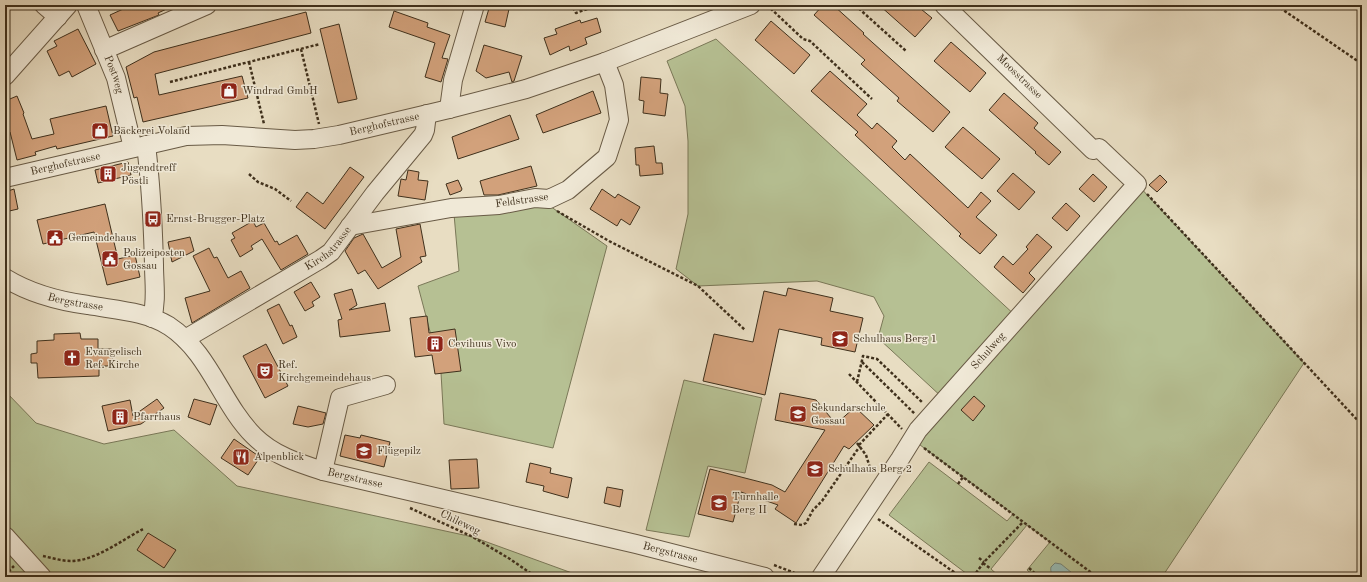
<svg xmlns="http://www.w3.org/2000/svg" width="1367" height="582" font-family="'Old Standard TT',serif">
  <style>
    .green { fill: #b6c093; stroke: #7a7858 }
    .water { fill: #97bbb5; stroke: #748378 }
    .building { fill: #d2a17b; stroke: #3f301c }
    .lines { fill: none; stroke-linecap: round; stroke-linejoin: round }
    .minor-casing { stroke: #695b46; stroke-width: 20 }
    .path { stroke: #3f301c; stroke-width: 2.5; stroke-dasharray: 3 2; stroke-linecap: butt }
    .minor { stroke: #f0e9d7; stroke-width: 18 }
    .labels { text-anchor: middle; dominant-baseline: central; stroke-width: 3; stroke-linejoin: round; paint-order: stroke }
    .street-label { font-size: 11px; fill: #3f301c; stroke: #f0e9d7 }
    .poi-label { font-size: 11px; fill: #3f301c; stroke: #f0e9d7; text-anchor: start }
  </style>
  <rect width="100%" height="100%" fill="#e8ddc2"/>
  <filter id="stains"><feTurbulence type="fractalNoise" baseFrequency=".005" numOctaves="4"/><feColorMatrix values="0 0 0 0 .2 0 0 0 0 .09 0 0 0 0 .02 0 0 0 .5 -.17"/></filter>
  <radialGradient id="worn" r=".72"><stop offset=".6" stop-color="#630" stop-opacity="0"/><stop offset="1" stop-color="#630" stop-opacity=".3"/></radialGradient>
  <path class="green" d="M716,39l301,278 120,-133 167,179 -142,214h-127l-8,-7 23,-28 -23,-17 -36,44 9,8h-33v-3l-78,-59 40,-53 78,59 6,-7 -101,-75 32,-40 -66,-61 6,-22 -10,-19 -57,-16 -119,5 -22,-17 12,-55v-73l-3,-35 -18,-45z
    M547,204l60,42 -54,202 -109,-24 -3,-51 -23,-87 41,-15 -5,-57z
    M684,380l78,18 -17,75 -37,-7 -19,71 -43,-7z
    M5,391l31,32 68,21 70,-14 63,56 236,51 110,40h-578z"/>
  <path class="water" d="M1055,563l6,1 16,13h-21c-4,-3 -6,-5 -5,-10z"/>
  <path class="building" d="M132,5h43l-17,8 1,2 -41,16 -8,-16z
    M490,5h13v3l6,1 -4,18 -20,-5z
    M823,5h10l31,28 -1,1 87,78 -17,20 -36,-31 2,-3 -38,-34 4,-4 -51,-45z
    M879,5h37l16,13 -17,19z
    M394,11l34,12 -1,4 23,8 -8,23 6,1 -7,23 -16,-5 10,-34 -46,-16z
    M306,12l5,21 -156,41 4,21 83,-19 6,22 -105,24 -6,-25 -3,1 -8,-31 28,-15z
    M597,18l4,14 -16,6 2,6 -17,7 -1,-5 -19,9 -6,-17 13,-4 -2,-5 25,-9 1,3z
    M771,21l39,34 -16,19 -39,-34z
    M339,24l18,75 -19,4 -18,-74z
    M78,29l18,35 -24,13 -3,-6 -10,5 -12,-25 10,-5 -3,-5z
    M951,42l35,31 -16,19 -36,-31z
    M484,45l38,11 -8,25 -2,1 -3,-10 -23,6 -10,-7z
    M830,71l37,33 -10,11 15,14 5,-6 9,8 11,10 -5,6 13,13 5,-6 58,54 13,-16 10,9 -15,16 21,18 -17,19 -21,-18 2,-2 -106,-99 3,-3 -47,-41z
    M641,77l20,2 -1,14 8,1 -3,22 -22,-3 1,-12 -5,-1z
    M593,91l8,22 -58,20 -7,-18z
    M1004,93l34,30 -4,5 27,24 -12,13 -14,-12 1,-1 -47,-42z
    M17,96l7,17 -1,1 9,25 22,-5 -4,-15 56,-13 7,30 -56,13 -1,-3 -21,6 1,3 -19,5 -7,-28 -5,3v-34z
    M510,115l9,24 -61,20 -6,-22z
    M963,127l37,32 -18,20 -37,-32z
    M654,146l2,17h6l1,11 -23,2 -1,-11h-3l-1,-17z
    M128,162l3,13 -33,8 -3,-13z
    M531,166l6,20 -39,9h-14l-4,-14z
    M350,167l14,10 -39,52 -29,-22 11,-15 16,12z
    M408,170l11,2 -1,8 10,1 -3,19 -27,-4 3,-17 5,1z
    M1013,173l22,19 -16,18 -22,-19z
    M1093,174l14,13 -13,15 -15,-13z
    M1160,175l7,7 -10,10 -8,-7z
    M458,180l4,9 -1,2 -11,4 -4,-11z
    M14,189l4,20 -13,3v-20z
    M602,189l13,9 3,-4 22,13 -10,18 -9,-6 -4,7 -27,-17z
    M1066,203l14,13 -13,15 -15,-13z
    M105,204l13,55 17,-4 5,22 -33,8 -13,-53 -51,12 -6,-24z
    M253,221l3,6 8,-4 11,19 2,-1 2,4 18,-10 11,19 -27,16 -19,-31 -11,7 2,3 -13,8 -9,-17 4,-2 -3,-5z
    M420,224l6,32 -6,1 2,5 -44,27 -13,-19 -7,4 -13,-23 9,-13 9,-4 19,34 19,-11 -5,-28z
    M1037,234l15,13 -23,26 6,6 -12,14 -29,-26 9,-11 10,9 15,-16 -2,-2z
    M190,237l4,14 -22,11 -4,-20z
    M209,248l5,10 3,-1 11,21 13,-7 9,17 -58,35 -7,-25 25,-7 -17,-35z
    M311,282l9,15 -8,5 2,4 -9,5 -11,-19z
    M788,288l45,10 -3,13 33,7 -8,34 -34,-7 1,-7 -43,-9 -14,66 -62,-14 11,-47 39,8 11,-51 22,5z
    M352,289l5,16 -8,5 36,-7 5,28 -50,6 -2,-17 4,-1 -8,-25z
    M279,304l11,22 2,-1 5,12 -14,7 -16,-34z
    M427,316l2,17 26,-4 6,42 -26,3 -3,-19 -17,2 -5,-39z
    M80,333l1,6h17v10h14l1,17h-14v10l-61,2 -1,-15h-6v-9l6,-1v-12l17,-1v-6z
    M266,344l22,42 -23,12 -22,-42z
    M780,393l36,7 20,24 19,-17 19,18 -25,24 -5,-3 -48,77 -21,-14 3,-4 -37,-13 -8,30 -35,-8 12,-45 62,16 13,7 40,-62 -50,-10z
    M974,396l11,10 -12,15 -12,-11z
    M157,399l7,9 -23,16 -33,7 -6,-25 28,-6 3,16z
    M194,399l23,6 -7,20 -22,-8z
    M298,406l28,7 -3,11 -15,3 -15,-3z
    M345,435l15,3 1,-3 29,7 -6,25 -44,-11z
    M234,439l26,18 -12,18 -27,-17z
    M477,459l2,29 -28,1 -2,-29z
    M530,463l21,5 -1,5 22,5 -4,20 -25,-7 1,-5 -18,-4z
    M607,487l16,3 -3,17 -16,-4z
    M148,533l28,17 -12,18 -27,-18z"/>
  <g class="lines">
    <g class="minor-casing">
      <g id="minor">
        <path d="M44,5l14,12"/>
        <path id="s1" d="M86,5l30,73 17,70"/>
        <path d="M104,50l103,-45"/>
        <path d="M5,76l63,-71"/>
        <path d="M449,109l4,-29 22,-75"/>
        <path d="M146,145c5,40 7,80 8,120 0,18 3,36 -2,53"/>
        <path id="s2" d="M5,178l181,-42 36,-1 73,5 19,-1 25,-4 110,-26 77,-20 79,-27 146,-57"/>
        <path d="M350,226l101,-18 48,-3 36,-7 14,1 19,-9 39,-33 12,-37 -5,-35 -9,-23"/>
        <path id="s3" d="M5,278c26,16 53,23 83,27 27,5 57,6 81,21 41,27 52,77 85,110 19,19 44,27 69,35l313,73 129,33"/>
        <path id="s4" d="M185,339l136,-80 10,-7 44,-59 48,-58 2,-5 2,-16"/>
        <path d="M323,471l17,-73 46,-13"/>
        <path d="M5,536l37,41"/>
        <path id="s5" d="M821,577l79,-118 18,-29 219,-246 -38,-36 -6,2 -149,-145"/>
      </g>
    </g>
    <path class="path" d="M569,5l4,2 3,6 22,-8
      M634,5l1,4 11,-3
      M767,5l36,34 7,2 62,58
      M855,5l51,46
      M1276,5l86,59
      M301,49l18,75
      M249,62l15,62
      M170,82l150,-38
      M249,174l9,8 17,7 16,12
      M1147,194l215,231
      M557,211l52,30 89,45 47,44
      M862,362l53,52
      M849,374l53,55
      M857,382l6,-26 14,3 46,44
      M857,443l9,12 6,19
      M859,445l29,-31
      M924,448l173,129
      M958,484l5,-7
      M410,508l63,29 37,22 26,18
      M878,519l83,58
      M794,524l8,1 4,-2 7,-13 9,-9 38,-55
      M43,556c9,2 19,5 28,5 24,0 51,-21 72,-32
      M979,558l5,4
      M983,563l8,6
      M774,565l31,12
      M1029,568l10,9
      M5,575l9,-9
      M973,577l11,-15 39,-40"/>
    <use href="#minor" class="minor"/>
  </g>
  <defs>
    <g id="shop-square" transform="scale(0.9)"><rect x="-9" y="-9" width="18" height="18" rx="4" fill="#8f2418" stroke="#f0e9d7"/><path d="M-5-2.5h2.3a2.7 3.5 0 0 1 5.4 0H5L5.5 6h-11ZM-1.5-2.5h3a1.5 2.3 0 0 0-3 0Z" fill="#fff"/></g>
    <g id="building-square" transform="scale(0.9)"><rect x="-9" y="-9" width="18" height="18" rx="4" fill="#8f2418" stroke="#f0e9d7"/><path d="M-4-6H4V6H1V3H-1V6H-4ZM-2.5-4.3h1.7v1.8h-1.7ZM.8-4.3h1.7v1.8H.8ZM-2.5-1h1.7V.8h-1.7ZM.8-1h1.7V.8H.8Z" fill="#fff"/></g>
    <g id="bus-square" transform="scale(0.9)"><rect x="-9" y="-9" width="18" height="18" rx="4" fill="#8f2418" stroke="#f0e9d7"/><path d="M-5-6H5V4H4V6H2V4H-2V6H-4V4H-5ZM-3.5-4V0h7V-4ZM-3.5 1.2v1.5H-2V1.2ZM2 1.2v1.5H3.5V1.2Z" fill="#fff"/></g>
    <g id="civic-square" transform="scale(0.9)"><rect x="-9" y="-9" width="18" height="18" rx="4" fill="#8f2418" stroke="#f0e9d7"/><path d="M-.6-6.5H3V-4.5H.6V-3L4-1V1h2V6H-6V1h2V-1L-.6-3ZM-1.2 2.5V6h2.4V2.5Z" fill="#fff"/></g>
    <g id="school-square" transform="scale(0.9)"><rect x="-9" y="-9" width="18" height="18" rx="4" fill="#8f2418" stroke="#f0e9d7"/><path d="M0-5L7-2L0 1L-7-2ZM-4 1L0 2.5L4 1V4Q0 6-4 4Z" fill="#fff"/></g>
    <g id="church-square" transform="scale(0.9)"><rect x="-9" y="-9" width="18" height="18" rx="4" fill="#8f2418" stroke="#f0e9d7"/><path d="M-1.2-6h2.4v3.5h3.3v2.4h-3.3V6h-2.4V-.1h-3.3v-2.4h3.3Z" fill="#fff"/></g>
    <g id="theatre-square" transform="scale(0.9)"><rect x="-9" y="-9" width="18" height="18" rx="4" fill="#8f2418" stroke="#f0e9d7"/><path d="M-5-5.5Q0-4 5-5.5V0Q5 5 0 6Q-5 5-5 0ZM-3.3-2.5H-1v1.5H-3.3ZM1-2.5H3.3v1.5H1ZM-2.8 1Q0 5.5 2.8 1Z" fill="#fff"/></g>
    <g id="restaurant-square" transform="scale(0.9)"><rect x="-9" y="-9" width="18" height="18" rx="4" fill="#8f2418" stroke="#f0e9d7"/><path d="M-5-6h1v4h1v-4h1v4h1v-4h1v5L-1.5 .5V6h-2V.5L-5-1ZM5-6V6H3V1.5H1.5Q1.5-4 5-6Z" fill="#fff"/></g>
  </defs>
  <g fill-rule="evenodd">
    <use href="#shop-square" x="229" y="91"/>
    <use href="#shop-square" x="100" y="131"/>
    <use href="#building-square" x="108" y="174"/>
    <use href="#bus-square" x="153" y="219"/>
    <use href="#civic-square" x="55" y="238"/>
    <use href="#civic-square" x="110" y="259"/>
    <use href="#school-square" x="840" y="339"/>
    <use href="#building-square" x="435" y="344"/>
    <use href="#church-square" x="72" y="358"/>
    <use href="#theatre-square" x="265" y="371"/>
    <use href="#school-square" x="798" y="414"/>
    <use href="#building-square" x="120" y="417"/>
    <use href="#school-square" x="364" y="451"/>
    <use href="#restaurant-square" x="241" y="457"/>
    <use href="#school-square" x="815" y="469"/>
    <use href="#school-square" x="719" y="503"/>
  </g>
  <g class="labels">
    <g class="street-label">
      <text stroke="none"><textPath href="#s1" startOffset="75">Postweg</textPath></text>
      <text transform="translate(1019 77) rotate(44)">Moosstrasse</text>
      <text stroke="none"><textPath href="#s2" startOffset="386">Berghofstrasse</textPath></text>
      <text stroke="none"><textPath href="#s2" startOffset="62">Berghofstrasse</textPath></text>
      <text transform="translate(522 201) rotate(-8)">Feldstrasse</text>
      <text stroke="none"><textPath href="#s4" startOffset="170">Kirchstrasse</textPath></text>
      <text stroke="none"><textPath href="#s3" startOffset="75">Bergstrasse</textPath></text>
      <text stroke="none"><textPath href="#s5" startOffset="282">Schulweg</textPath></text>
      <text stroke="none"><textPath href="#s3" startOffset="423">Bergstrasse</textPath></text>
      <text transform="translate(460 523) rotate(26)">Chileweg</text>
      <text stroke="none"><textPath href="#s3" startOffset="747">Bergstrasse</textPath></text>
    </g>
    <g class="poi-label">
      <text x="242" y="91">Windrad GmbH</text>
      <text x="113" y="131">Bäckerei Voland</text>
      <text x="121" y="168">Jugendtreff<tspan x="121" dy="13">Pöstli</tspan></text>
      <text x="166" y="219">Ernst-Brugger-Platz</text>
      <text x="68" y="238">Gemeindehaus</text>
      <text x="123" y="253">Polizeiposten<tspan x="123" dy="13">Gossau</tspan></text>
      <text x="853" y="339">Schulhaus Berg 1</text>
      <text x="448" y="344">Cevihuus Vivo</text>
      <text x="85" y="352">Evangelisch<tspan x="85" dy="13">Ref. Kirche</tspan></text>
      <text x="278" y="365">Ref.<tspan x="278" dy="13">Kirchgemeindehaus</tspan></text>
      <text x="811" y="408">Sekundarschule<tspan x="811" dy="13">Gossau</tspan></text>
      <text x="133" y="417">Pfarrhaus</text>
      <text x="377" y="451">Flügepilz</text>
      <text x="254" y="457">Alpenblick</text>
      <text x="828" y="469">Schulhaus Berg 2</text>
      <text x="732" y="497">Turnhalle<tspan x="732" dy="13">Berg II</tspan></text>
    </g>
  </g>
  <rect width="1367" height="582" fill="none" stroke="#e8ddc2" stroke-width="20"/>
  <rect x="6" y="6" width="1355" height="570" fill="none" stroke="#3f301c" stroke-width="2"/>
  <rect x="10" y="10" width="1347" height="562" fill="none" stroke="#3f301c"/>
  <rect width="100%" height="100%" filter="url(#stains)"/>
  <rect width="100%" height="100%" fill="url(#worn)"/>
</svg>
